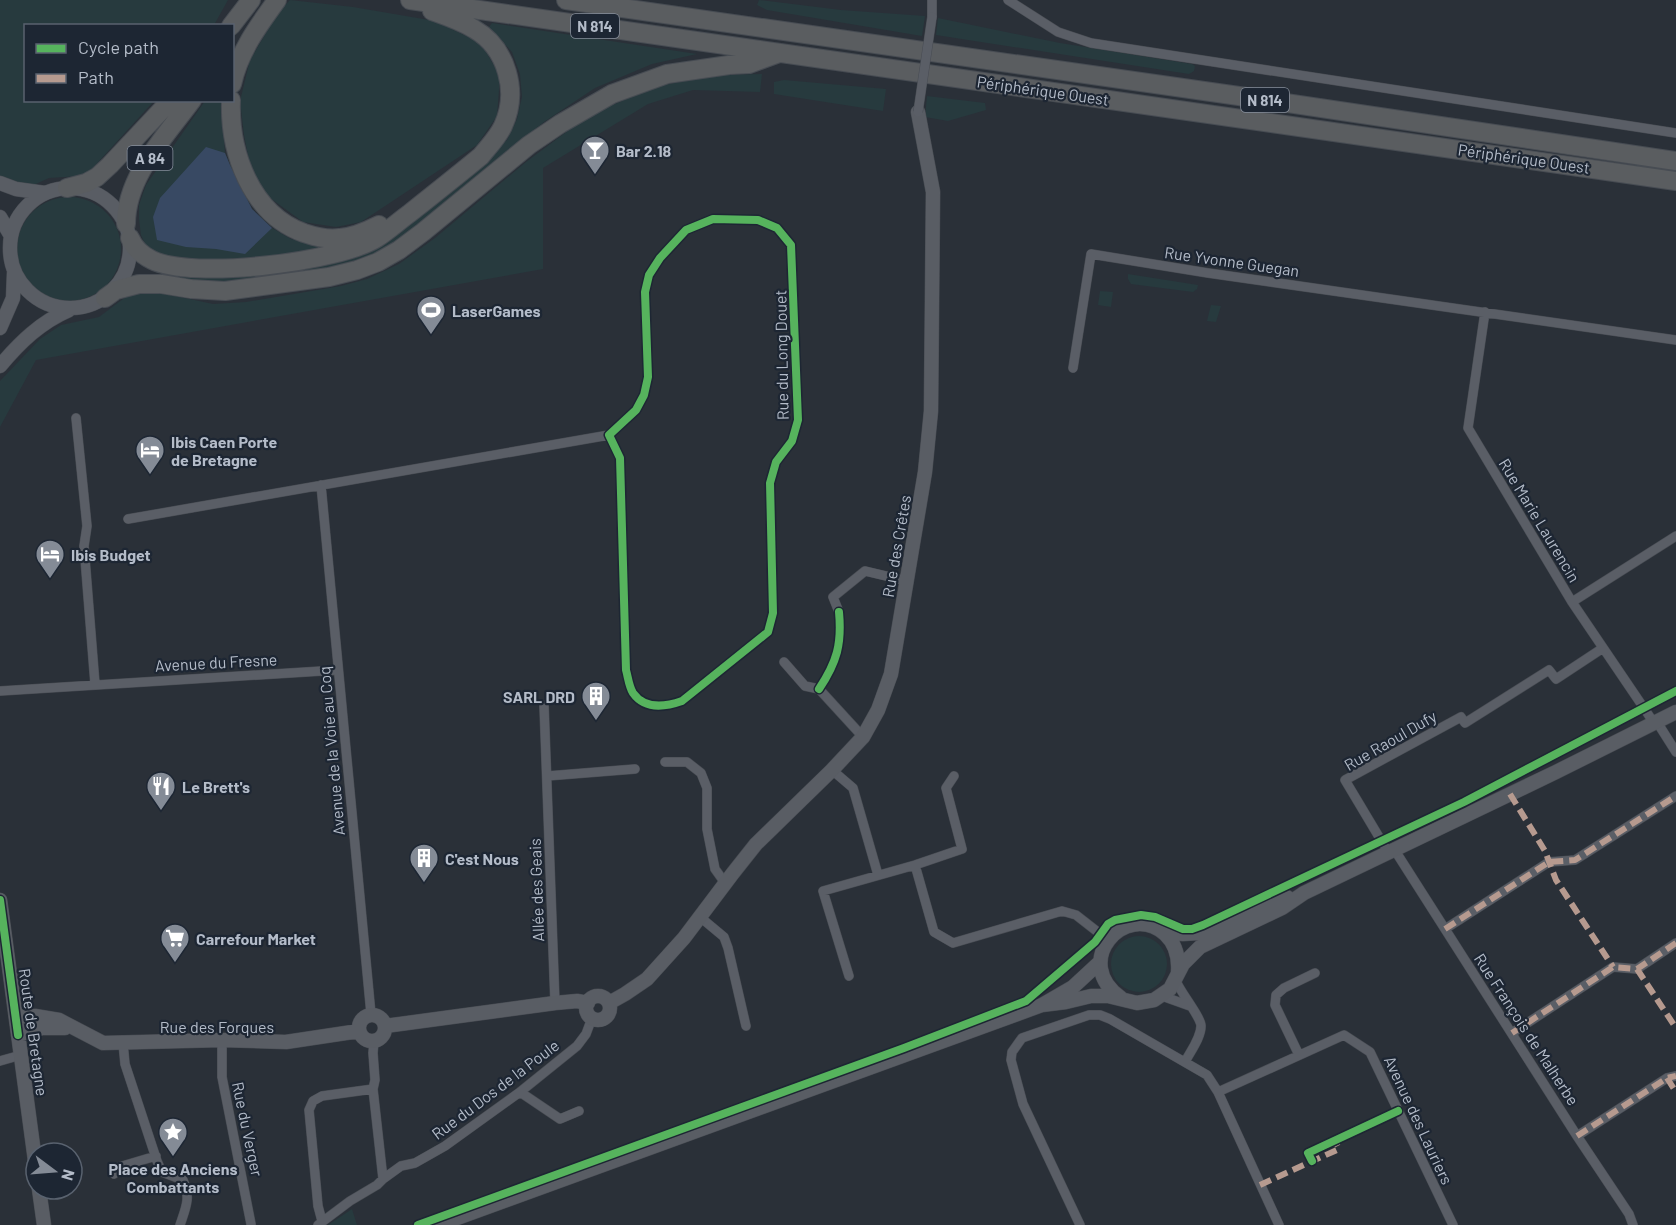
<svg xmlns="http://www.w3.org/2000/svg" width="1676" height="1225" font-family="Barlow,sans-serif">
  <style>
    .green { fill: #273a3e }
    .water { fill: #384963 }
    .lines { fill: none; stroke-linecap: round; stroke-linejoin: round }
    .street-casing { stroke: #484c53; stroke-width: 10 }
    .secondary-casing { stroke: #484c53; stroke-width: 15 }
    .highway-casing { stroke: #474c53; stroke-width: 20 }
    .street { stroke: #5a5e66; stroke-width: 9 }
    .secondary { stroke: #595d64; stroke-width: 14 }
    .highway { stroke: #5a5d60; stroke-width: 18 }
    .street-bridge-casing { stroke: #484c53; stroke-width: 10; stroke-linecap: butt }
    .street-bridge { stroke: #5a5e66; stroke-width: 9 }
    .quiet { stroke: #b69a8f; stroke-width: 6; stroke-dasharray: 12 6; stroke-linecap: butt }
    .cycleway-casing { stroke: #1d2633; stroke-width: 11 }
    .cycleway { stroke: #56b35d; stroke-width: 8 }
    .labels { text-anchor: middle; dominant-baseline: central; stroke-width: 4.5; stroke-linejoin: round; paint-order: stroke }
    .shield { fill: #1d2633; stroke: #878f9c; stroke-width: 1.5 }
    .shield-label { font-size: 15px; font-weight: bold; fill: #b4bcc9 }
    .street-label { font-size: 16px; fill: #b4bcc9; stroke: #1d2633 }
    .poi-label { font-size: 16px; font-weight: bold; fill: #b4bcc9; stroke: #1d2633; text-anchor: start }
  </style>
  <rect width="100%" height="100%" fill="#2a3038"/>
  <path class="green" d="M0,0h228l-14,25 -188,1v74l128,1 -63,69 -10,6 -32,2 -20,9 -25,-8 -4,-3z
    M290,0l63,7 82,14 46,22 19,33 -3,40 -20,29 -116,77 -25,5 -33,-5 -37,-27 -16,-30 -6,-30 -4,-34 10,-41 27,-46z
    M759,0l82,10 84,6 -3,20 -155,-26 -10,-5z
    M938,18l122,25 132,21 3,2 -1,5 -5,3 -253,-39z
    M492,23l205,31 -45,10 -57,24 -51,34 -150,123 -48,22 -102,16 -60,-3 -13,-3 4,-5 206,-31 126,-101 10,-21 5,-22 -2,-23 -8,-22 -23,-25z
    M762,74l-2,18 -67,-2 -45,14 -105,64v101l-507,91 -36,67v-46l40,-42 21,-14 38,-8 28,-21 18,-4 17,1 51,11 33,-2 95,-16 26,-7 32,-15 36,-26 91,-76 47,-35 37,-21 48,-20 60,-11z
    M784,80l102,9 -3,22 -109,-17v-12z
    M927,96l58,7 1,7 -38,11 -23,-4z
    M205,101h16l4,52 5,12 22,44 20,19 19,11 37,8 -44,10 -95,6 -41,-13 -7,-15 -2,-16v-14l7,-20z
    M17 249a52 52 0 1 1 104 0a52 52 0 1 1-104 0Z
    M1128,274l70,11 -1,4 -4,3 -62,-8 -3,-5z
    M1100,291l13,1 -2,15 -13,-2z
    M1211,305l10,1 -5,16 -9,-1z
    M1111 964a28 28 0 1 1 56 0a28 28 0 1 1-56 0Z
    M352,1209l5,16h-29z"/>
  <path class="water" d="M206,147l19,6 5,12 22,44 20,19 -27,26 -29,-5 -30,-2 -29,-7 -4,-23 7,-19z"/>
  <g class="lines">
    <g class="street-casing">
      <path id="street" d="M932,0v17
        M1008,0l50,32 33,11 585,90
        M713,219l45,1 19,8 14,17 7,175 -6,21 -16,21 -6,21 3,130 -5,19 -86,69c-17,6 -37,9 -49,-8 -4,-6 -5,-16 -7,-23l-6,-212 -11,-23 27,-25 8,-15 4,-18 -3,-85 4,-17 11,-17 26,-28z
        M1485,312l-17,116 104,174 82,121
        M1073,368l18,-114 117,19 468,67
        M76,418l11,108 -3,20 11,138
        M321,485l50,529
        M128,519l481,-84
        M1572,602l104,-66
        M839,612l-6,-15 32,-26 42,10
        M784,662l21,24 14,3 44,48
        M0,691l338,-21
        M544,705l11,298
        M1657,722l19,30
        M665,762h22l14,11 6,15v41l8,40 10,14
        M832,770l21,18 25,87
        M547,776l88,-7
        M1394,849l183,287 52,78 4,11
        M1388,852l-43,-72 116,-63 4,6 84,-53 7,9 47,-31
        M915,865l19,67 19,11 109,-32 14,4 32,25
        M700,917l24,20 4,11 18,78
        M1445,929l104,-67 26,-2 101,-64
        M849,976l-26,-85 92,-26 47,-16 -16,-61 8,-12
        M1175,979c5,13 26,38 26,47 0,12 -11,26 -16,36
        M1162,996l28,10
        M1512,1033l101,-66 24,2 39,-26
        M222,1040v37l29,147
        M374,1041l-1,12 2,27 -2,9 10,90
        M123,1043l2,21 32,97 5,11 21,8c8,18 3,27 -3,45
        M1299,1055l-24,-50 1,-10 8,-7 31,-15
        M0,1061l21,-6
        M520,1092l40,27 19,-8
        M1218,1092l126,-57 26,17 83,173
        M1577,1136l90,-58 9,-2
        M114,1174l5,-7 37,-11
        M322,1221l-4,-15 -9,-96 4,-9 9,-5 51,-7
        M318,1225l32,-24 27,-16 6,-6 18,-13 14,-3 30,-17 75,-54 57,-46 9,-12 6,-16
        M1080,1225l-57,-121 -12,-44 1,-8 10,-14 67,-23h11l10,4 97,56 11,17 61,133"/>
    </g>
    <g class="secondary-casing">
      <path id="secondary" d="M0,183l16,6 29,4
        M10 248a60 60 0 1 1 120 0a60 60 0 1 1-120 0Z
        M0,217l11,19
        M0,328l13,-30 1,-25
        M0,366c20,-24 41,-44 69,-56
        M0,900l36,268
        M1161,931l22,3 15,-1 78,-32 11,-4
        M586 1008a12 12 0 1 1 24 0a12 12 0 1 1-24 0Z
        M1121,998c-51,-36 4,-98 44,-64 11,10 14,23 13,38
        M609,1003l16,-9 22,-15 37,-41 49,-65 23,-29 76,-74 31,-33 15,-27 13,-36 34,-202 6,-61 2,-219 -15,-80
        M1042,1005l24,-3 25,-6h17l29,7 17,-3 16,-11 13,-25 17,-17 82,-39 22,-15 252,-121 120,-60
        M359 1028a13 13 0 1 1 26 0a13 13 0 1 1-26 0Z
        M16,1017l19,-1 24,4 44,23 119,-3 64,2 73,-11
        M385,1026l170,-23 22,-2 11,2
        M18,1035l24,-7h23
        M39,1189l5,36
        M438,1225l604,-220 31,-18 27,-25"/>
    </g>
    <g class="highway-casing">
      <path id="highway" d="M410,0l1266,181
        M566,0l694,99 416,62
        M231,26l20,-26
        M232,84c7,-32 26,-58 45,-84
        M231,100c-2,52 20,114 73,133 12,4 23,7 36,5 14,-1 27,-7 39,-13
        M67,188l19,-5 11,-6 13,-12 61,-65
        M126,224c0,-48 39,-87 66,-124
        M130,238c4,10 12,17 22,22 41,20 187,2 225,-22 11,-7 22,-17 33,-25 24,-19 48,-38 71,-57 8,-10 17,-19 22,-30 16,-34 4,-78 -29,-97 -13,-8 -28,-13 -42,-18
        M105,298l11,-8 23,-6h22l30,5 34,2 104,-14 28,-7 21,-8 21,-12 24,-18 106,-87 31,-21 52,-30 55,-20 62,-9 20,-1 30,-11"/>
    </g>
    <use href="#street" class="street"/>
    <use href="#secondary" class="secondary"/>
    <use href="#highway" class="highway"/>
    <g class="street-bridge-casing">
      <path id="street-bridge" d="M918,112l14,-95"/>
    </g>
    <use href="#street-bridge" class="street-bridge"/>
    <path class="quiet" d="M1510,794l35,57 11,29 57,87
      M1445,929l104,-67 26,-2 101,-64
      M1637,969l39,59
      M1512,1033l101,-66 24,2 39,-26
      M1667,1078l9,14
      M1577,1136l90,-58 9,-2
      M1260,1185l79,-36 -4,-8"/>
    <g class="cycleway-casing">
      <path id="cycleway" d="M713,219l45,1 19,8 14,17 7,175 -6,21 -16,21 -6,21 3,130 -5,19 -86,69c-17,6 -37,9 -49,-8 -4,-6 -5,-16 -7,-23l-6,-212 -11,-23 27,-25 8,-15 4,-18 -3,-85 4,-17 11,-17 26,-28z
        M819,689c18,-27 23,-45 20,-77
        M0,900l18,135
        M1312,1161l-4,-8 90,-42
        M418,1225l486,-177 122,-47 55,-47 14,-12 13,-18 7,-4 26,-5 14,2 28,12h9l11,-4 261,-123 212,-111"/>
    </g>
    <use href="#cycleway" class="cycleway"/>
  </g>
  <defs>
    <g id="bar-pin" transform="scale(1.5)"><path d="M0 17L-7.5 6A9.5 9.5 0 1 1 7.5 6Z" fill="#848b96" stroke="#1d2633"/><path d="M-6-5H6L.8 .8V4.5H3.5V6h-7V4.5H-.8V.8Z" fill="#fff"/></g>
    <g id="stadium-pin" transform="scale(1.5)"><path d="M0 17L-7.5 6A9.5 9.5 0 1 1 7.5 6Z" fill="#848b96" stroke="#1d2633"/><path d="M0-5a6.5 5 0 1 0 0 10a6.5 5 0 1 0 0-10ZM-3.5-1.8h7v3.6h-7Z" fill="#fff"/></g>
    <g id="hotel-pin" transform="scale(1.5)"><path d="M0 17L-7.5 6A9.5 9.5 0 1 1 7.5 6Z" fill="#848b96" stroke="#1d2633"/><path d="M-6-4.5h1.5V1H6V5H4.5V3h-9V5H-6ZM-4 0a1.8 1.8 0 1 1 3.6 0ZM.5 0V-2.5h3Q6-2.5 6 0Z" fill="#fff"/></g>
    <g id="building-pin" transform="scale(1.5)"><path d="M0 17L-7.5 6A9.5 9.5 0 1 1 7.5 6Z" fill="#848b96" stroke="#1d2633"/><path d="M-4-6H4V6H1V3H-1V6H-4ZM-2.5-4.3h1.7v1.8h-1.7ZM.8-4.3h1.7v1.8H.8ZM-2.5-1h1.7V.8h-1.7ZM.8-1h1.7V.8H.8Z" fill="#fff"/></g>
    <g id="restaurant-pin" transform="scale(1.5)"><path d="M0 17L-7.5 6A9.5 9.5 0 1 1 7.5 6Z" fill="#848b96" stroke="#1d2633"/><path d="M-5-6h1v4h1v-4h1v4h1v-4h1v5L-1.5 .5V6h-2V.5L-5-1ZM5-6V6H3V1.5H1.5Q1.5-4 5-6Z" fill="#fff"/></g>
    <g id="supermarket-pin" transform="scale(1.5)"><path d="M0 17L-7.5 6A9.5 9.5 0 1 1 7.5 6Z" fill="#848b96" stroke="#1d2633"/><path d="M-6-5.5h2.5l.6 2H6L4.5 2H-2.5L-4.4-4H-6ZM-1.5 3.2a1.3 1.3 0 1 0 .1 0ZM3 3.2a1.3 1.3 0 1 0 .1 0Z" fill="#fff"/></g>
    <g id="sight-pin" transform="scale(1.5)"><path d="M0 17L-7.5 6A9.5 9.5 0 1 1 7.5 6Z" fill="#848b96" stroke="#1d2633"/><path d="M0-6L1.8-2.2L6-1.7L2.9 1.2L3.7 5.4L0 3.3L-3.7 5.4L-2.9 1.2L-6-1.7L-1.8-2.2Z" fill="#fff"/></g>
  </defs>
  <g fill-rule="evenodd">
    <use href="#bar-pin" x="595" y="150"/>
    <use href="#stadium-pin" x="431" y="310"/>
    <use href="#hotel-pin" x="150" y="450"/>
    <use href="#hotel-pin" x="50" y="554"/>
    <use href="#building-pin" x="596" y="696"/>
    <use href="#restaurant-pin" x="161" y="786"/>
    <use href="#building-pin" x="424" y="858"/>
    <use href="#supermarket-pin" x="175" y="938"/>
    <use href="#sight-pin" x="173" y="1132"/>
  </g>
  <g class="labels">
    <g class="shield">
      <rect x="571" y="14" width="48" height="24" rx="4.5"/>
      <rect x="1241" y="88" width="48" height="24" rx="4.5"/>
      <rect x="127.5" y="146" width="45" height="24" rx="4.5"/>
    </g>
    <g class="shield-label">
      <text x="595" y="26">N 814</text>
      <text x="1265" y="100">N 814</text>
      <text x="150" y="158">A 84</text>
    </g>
    <g class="street-label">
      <text transform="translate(1043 90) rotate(8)">Périphérique Ouest</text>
      <text transform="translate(1524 158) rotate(8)">Périphérique Ouest</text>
      <text transform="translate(1232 261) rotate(8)">Rue Yvonne Guegan</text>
      <text transform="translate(781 355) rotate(-91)">Rue du Long Douet</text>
      <text transform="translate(1540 520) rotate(59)">Rue Marie Laurencin</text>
      <text transform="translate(896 546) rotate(-80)">Rue des Crêtes</text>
      <text transform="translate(216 662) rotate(-3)">Avenue du Fresne</text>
      <text transform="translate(1390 740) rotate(-30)">Rue Raoul Dufy</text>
      <text transform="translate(331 751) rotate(-95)">Avenue de la Voie au Coq</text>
      <text transform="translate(536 890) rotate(-92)">Allée des Geais</text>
      <text x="217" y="1026">Rue des Forques</text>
      <text transform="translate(1527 1029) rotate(57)">Rue François de Malherbe</text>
      <text transform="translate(34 1032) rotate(82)">Route de Bretagne</text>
      <text transform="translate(495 1089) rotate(-37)">Rue du Dos de la Poule</text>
      <text transform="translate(1419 1120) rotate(65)">Avenue des Lauriers</text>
      <text transform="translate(248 1129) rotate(78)">Rue du Verger</text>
    </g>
    <g class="poi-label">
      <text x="616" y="150">Bar 2.18</text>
      <text x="452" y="310">LaserGames</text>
      <text x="171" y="441">Ibis Caen Porte<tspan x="171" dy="18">de Bretagne</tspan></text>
      <text x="71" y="554">Ibis Budget</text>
      <text x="575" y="696" text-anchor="end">SARL DRD</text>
      <text x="182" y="786">Le Brett's</text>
      <text x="445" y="858">C'est Nous</text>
      <text x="196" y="938">Carrefour Market</text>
      <text x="173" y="1168" text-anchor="middle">Place des Anciens<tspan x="173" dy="18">Combattants</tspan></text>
    </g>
  </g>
  <rect x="24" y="24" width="210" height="78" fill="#1d2633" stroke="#59626f" stroke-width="1.5"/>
  <rect x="36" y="44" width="30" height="9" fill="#56b35d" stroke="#59626f" stroke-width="1.5"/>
  <text x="78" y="54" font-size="18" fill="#b4bcc9">Cycle path</text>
  <rect x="36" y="74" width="30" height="9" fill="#b69a8f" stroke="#59626f" stroke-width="1.5"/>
  <text x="78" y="84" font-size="18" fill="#b4bcc9">Path</text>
  <g transform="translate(54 1171) rotate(106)"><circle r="28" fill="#1d2633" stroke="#59626f" stroke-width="1.5"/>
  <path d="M0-4.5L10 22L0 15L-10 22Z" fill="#848b96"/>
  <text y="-9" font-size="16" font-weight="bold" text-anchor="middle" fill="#b4bcc9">N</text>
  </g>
</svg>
